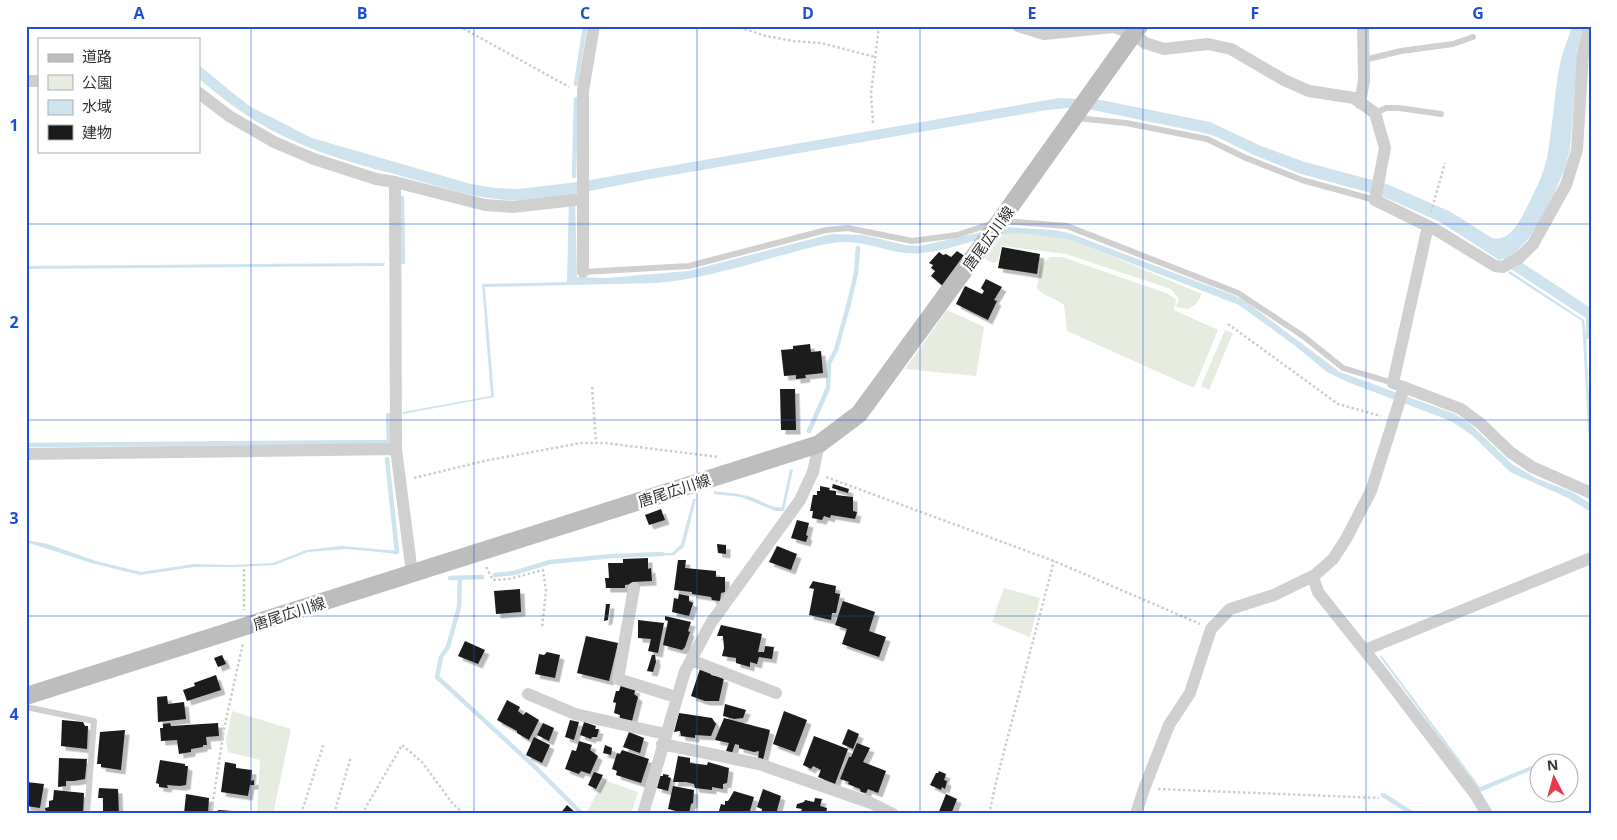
<svg xmlns="http://www.w3.org/2000/svg" width="1617" height="840" font-family="'Open Sans','Noto Sans JP',sans-serif">
  <style>
    .green { fill: #e6ecdf }
    .water { fill: #cfe3ee }
    .lines { fill: none; stroke-linecap: round; stroke-linejoin: round }
    .stream { stroke: #cfe3ee; stroke-width: 4.5 }
    .building { fill: #1a1a1a; filter: url(#shadow) }
    .path { stroke: #cdcdcd; stroke-width: 2.5; stroke-dasharray: 2.5 2.5; stroke-linecap: butt }
    .service { stroke: #d0d0d0; stroke-width: 6 }
    .minor { stroke: #d0d0d0; stroke-width: 12 }
    .secondary { stroke: #bdbdbd; stroke-width: 18 }
    .grid { fill: none; stroke: #1d4ed8; stroke-width: 1; stroke-opacity: 0.55 }
    .labels { text-anchor: middle; dominant-baseline: central; stroke-width: 5; stroke-linejoin: round; paint-order: stroke }
    .street-label { font-size: 15px; fill: #333; stroke: #fff }
    .neatline { fill: none; stroke: #1d4ed8; stroke-width: 2 }
    .grid-label { font-size: 16px; text-anchor: middle; font-weight: bold; fill: #1d4ed8 }
  </style>
  <defs>
    <filter id="shadow"><feDropShadow dx="4.5" dy="4.5" stdDeviation="0" flood-color="#0004"/></filter>
  </defs>
  <rect width="100%" height="100%" fill="#fff"/>
  <path class="green" d="M1004,232l62,5 136,57 -6,10 -8,5 -12,-2 3,-8 -8,-10 -105,-35 -65,-8 -3,16 -5,1 -8,-4z
    M1050,257h12l104,36 10,6 -2,11 44,20 -24,58 -127,-57 -3,-26c-8,-7 -20,-8 -27,-17l3,-22z
    M947,310l37,17 -8,49 -71,-7z
    M1225,330l8,3 -24,57 -8,-4z
    M1004,588l36,10 -10,39 -38,-15z
    M232,711l59,18 -18,85h-16l3,-54 -32,-8 -2,-11z
    M604,780l34,12 -7,22h-45z"/>
  <path class="water" d="M1572,26h11l-6,25v16l-7,82 -5,19 -11,26 -13,25 -13,20 -12,13 5,10 70,46v30l-5,1 5,94v47l-9,-159 -74,-48 2,-2 74,49 2,15v-17l-74,-48 -4,-4 -4,-7 -5,1 -59,-38 -58,-26 -81,-22 -47,-19 -37,-18 -13,-4 -116,-24 -19,-1 -22,2 -397,69 -75,15 2,83 29,1 82,-7 143,-37 32,1 42,10 15,1 84,-19 49,3 16,3 164,62 12,6 95,71 115,42 13,8 44,42 24,14 36,14 19,12v8l-23,-14 -58,-26 -37,-36 -22,-15 -101,-38 -23,-11 -33,-27 -55,-40 -168,-65c-17,-3 -51,-8 -68,-6 -28,4 -53,17 -81,19 -28,3 -53,-12 -79,-11 -22,1 -43,9 -64,14 -40,11 -80,23 -122,27l-172,4 9,110 -91,17v-2l88,-16 -9,-112 85,-2 2,-87c-21,2 -44,7 -64,5 -35,-3 -67,-14 -100,-23 -41,-11 -84,-22 -122,-41 -31,-15 -58,-35 -84,-57v-14l35,29 17,13 61,31 159,46 24,4 23,1 60,-7 481,-84 42,2 109,22 51,24 44,16 82,22 64,28 41,26c17,4 26,-14 33,-27 8,-17 18,-34 22,-53 6,-32 7,-66 14,-99 3,-11 8,-22 11,-33z
    M385,263l-1,3 -358,3v-3z
    M790,469l3,1 -9,41h-8l-35,-14 -27,-3v-3c12,2 25,2 37,6 10,3 20,12 31,10z
    M693,499h3l-12,48 -10,8 -17,1v-3h15l9,-9z
    M26,540l22,4 48,17 45,11 53,-8 39,1 40,-2 33,-13 35,-4 58,5 -1,3 -51,-5 -39,3 -33,13 -42,2h-39l-54,8 -49,-12 -65,-21z
    M1381,655l99,132 59,-24v4l-59,25 -100,-135z"/>
  <g class="lines">
    <path class="stream" d="M576,84l9,-58
      M574,176l2,-77
      M402,198l1,64
      M809,431l19,-43 1,-25 7,-13 13,-47 7,-30 2,-25
      M26,445l363,-3 -1,-27
      M387,459l10,93h-2
      M495,575l19,-2 36,-11 63,-6 49,-2
      M450,578l32,-1
      M460,578l-1,29 -11,40 -7,10 -4,20 98,90 47,47
      M1383,795l30,19"/>
  </g>
  <path class="building" d="M1002,247l38,7 -3,20 -39,-6z
    M957,251l9,6 -22,30 -13,-11 4,-5 -4,-3 2,-3 -4,-2 10,-11 4,3 3,-1 5,3z
    M986,279l16,8 -8,13 3,1 -9,19 -32,-16 9,-18 17,8 2,-3 -3,-3z
    M810,344l1,8 10,-1 2,22 -18,2 1,3 -10,1v-4l-12,1 -3,-26 12,-1v-3z
    M780,389h15l1,41h-15z
    M833,484l16,5 -1,4 -16,-5z
    M820,486l10,2 -1,2 7,1v4l17,2v14l4,1 -2,7 -24,-4 -1,3 -6,-2 -2,4 -10,-2 1,-7h-3l3,-16h4v-4h3z
    M661,509l4,11 -16,5 -4,-10z
    M797,520l12,3 -3,12 2,1 -2,6 -15,-4z
    M717,544l9,1v9l-8,-1z
    M777,546l20,8 -6,16 -22,-8z
    M648,558v11l3,-1 1,13 -20,1v2l-7,1v3h-19l-1,-10h4l-1,-15h15v-4z
    M678,560h8l-1,8 31,3v6h9v15l-4,1 -1,8 -8,-1 -1,-3 -19,-3v-2l-18,-2z
    M813,581l23,5 -1,7 5,1 -4,19h-4l-1,7 -22,-5 5,-26 -5,-1z
    M520,589l1,23 -25,2 -2,-23z
    M679,594l10,2v5l4,2 -4,13 -17,-4 2,-14 4,1z
    M843,601l32,11 -6,19 17,6 -7,20 -37,-13 5,-15 -12,-4z
    M606,604h4l-2,16 -4,1z
    M665,616l26,6 -3,9 2,1 -5,15 -3,3 -19,-5 5,-24 -3,-1z
    M638,620l26,3 -6,30 -10,-2 3,-12 -13,-1z
    M721,625l41,9 -4,18h6l1,-6 9,1 -2,12 -13,-2 -2,7 -7,-2v5l-14,-4v-5l-14,-2 2,-8 -1,-12h-6z
    M586,636l32,7 -9,38 -32,-8z
    M465,641l20,9 -7,14 -20,-8z
    M547,652l13,3 -5,23 -20,-4 4,-20 5,1z
    M222,655l4,9 -8,3 -4,-9z
    M652,655h3l1,7 -3,10 -6,-1z
    M700,669l12,3 -1,3 13,3 -5,23h-14l-14,-5z
    M216,675l5,15 -34,11 -4,-11 12,-4 -1,-3z
    M621,685l15,4 -2,5 4,3 -6,24 -12,-3v-3l-6,-2 2,-10 -3,-1 3,-11h3z
    M167,696l1,8 16,-2 2,17 -28,3 -1,-25z
    M507,700l13,7 -2,4 5,4 3,-3 13,8 -10,20 -12,-7v-2l-20,-11z
    M725,704l21,6 -3,8 -9,1 -11,-3z
    M784,711l23,9 -12,32 -22,-8z
    M679,713l33,5 4,6 -5,12 -16,-1v3l-14,-2 -1,-5 -6,1z
    M724,718l46,12 -7,30 -5,-1 1,-8 -5,1 -15,-4v-3l-4,-1 -3,9 -6,-2 3,-8 -14,-3z
    M62,720l21,2 2,4h3l-1,23 -26,-3z
    M570,720l9,2 -5,18 -9,-3z
    M584,722l12,4 -1,3h4l-2,8h-5l-1,2 -11,-4z
    M170,723l1,3 47,-3 1,13 -13,1 1,8h-4v2l-12,2v3l-12,2 -2,-14 -16,1 -1,-13h3v-4z
    M543,723l11,5 -5,13 -12,-6z
    M848,729l11,5 -6,15 -11,-5z
    M125,730l-4,40 -20,-3v-3h-4l3,-32z
    M629,732l15,6 -4,15 -17,-6z
    M814,736l34,13 -13,35 -17,-7 3,-7 -8,-4 -2,3 -8,-4z
    M534,737l16,8 -8,18 -16,-8z
    M579,741l13,4 -2,5 8,6 -8,18 -9,-3 -2,3 -14,-5 7,-19 4,1z
    M857,743l13,5 -7,14 23,9 -8,22 -10,-4 -2,4 -5,-1 -1,-3 -12,-5 1,-2 -9,-3 9,-22h2z
    M605,745l7,3 -1,7 -8,-2z
    M622,750l27,9 -8,24 -25,-8 1,-4 -5,-2 5,-16 3,1z
    M678,756l12,2v5l17,2 1,-3 21,6 -2,15 -4,1v5l-11,-2v3l-17,-2 -1,-4 -8,-2h-13z
    M59,758l28,1 -2,20 -11,2h-8v5l-8,1z
    M160,760l25,4v2h3l-2,19 -6,1 -13,-1 1,3 -9,-1v-3l-3,-1z
    M225,762l11,2v4l16,2 -1,11 3,-1v5h-4l-2,11 -27,-4z
    M939,771l7,3 -2,6 3,1 -2,8 -3,-2 -1,3 -11,-5 6,-12h2z
    M594,772l9,3 -7,14 -8,-4z
    M663,774l6,1 -1,2 3,1 -3,13 -11,-3 3,-12h3z
    M26,782l18,2 -4,24 -14,-2z
    M673,786l21,4 -1,13 -2,1 -2,10 -21,-5z
    M99,788l19,1 1,25 -16,-1v-15h-5z
    M763,789l18,7 -5,18 -14,-3v-2l-5,-2z
    M54,790l30,3 -1,21h-37l-1,-6 4,-1v-6l4,-1z
    M734,791l20,6 -5,17h-31l3,-10 4,1v-4h3z
    M186,794l23,4 -1,16h-24z
    M946,794l11,5 -6,15h-13z
    M815,798l7,1 -2,7 7,2 -1,6h-26l2,-5 -6,-1 1,-4 7,-2 1,-2 9,2z
    M567,805l10,9h-17z
    M218,810l29,2v2h-29z"/>
  <g class="lines">
    <path class="path" d="M459,26l110,61
      M735,26l31,10 27,5 28,2 54,14
      M873,123l-2,-29 8,-68
      M1431,212l14,-49
      M1228,324l110,80 43,12
      M592,387l4,56
      M826,477l228,84 146,63
      M414,478l70,-17 97,-18h24l114,14
      M486,567l7,13 16,-1 34,-9 3,20 -4,38
      M244,569v41
      M1158,789l221,9
      M211,814l13,-85 19,-86
      M301,814l23,-71
      M334,814l17,-57
      M362,814l40,-69 20,17 31,42 11,10
      M989,814l7,-32 58,-221"/>
    <path class="service" d="M1364,60l37,-9 52,-7 20,-7
      M1375,113l11,-5h13l42,6
      M1076,118l50,5 81,16 39,19 56,22 73,20
      M1003,221l64,5 171,67 65,43 40,32 50,15
      M583,272l106,-6 137,-36 22,-2 64,13 45,-6 37,-12
      M26,707l68,14 -7,93"/>
    <path class="minor" d="M1018,26l26,8 70,-7 20,7 11,9 19,6 44,-5 23,5 53,31 25,11 45,7 21,15 10,35 -10,52 63,31 57,35 8,1 16,-9 14,-14 33,-59 11,-35 6,-96 6,-28
      M26,81h13
      M199,93l30,23 45,26 40,17 62,20 19,3 90,23 28,2 70,-8
      M1360,103l4,-23 -1,-54
      M395,182l1,267 16,124
      M1428,226l-35,157 68,26 20,15 29,28 22,15 59,26
      M583,272v-181l11,-65
      M26,454l370,-5
      M1313,577l5,15 63,79 94,123 12,20
      M634,588l-16,91 58,18
      M1365,650l226,-92
      M691,660l85,33
      M528,694l47,20 90,20
      M662,744l97,20 112,39 22,11
      M643,814l42,-143 26,-48 89,-123 13,-28 6,-28
      M1136,814l8,-25 25,-64 21,-32 21,-64 19,-20 44,-14 41,-20 18,-16 13,-20 25,-48 33,-104"/>
    <path class="secondary" d="M26,696l793,-252 40,-30 141,-193 139,-195"/>
  </g>
  <path class="grid" d="M251,26v788M474,26v788M697,26v788M920,26v788M1143,26v788M1366,26v788M26,224h1565M26,420h1565M26,616h1565"/>
  <g class="labels">
    <g class="street-label">
      <text transform="translate(988 238) rotate(-54)">唐尾広川線</text>
      <text transform="translate(674 490) rotate(-18)">唐尾広川線</text>
      <text transform="translate(289 613) rotate(-18)">唐尾広川線</text>
    </g>
  </g>
  <rect width="1617" height="840" fill="none" stroke="#ffffff" stroke-width="55"/>
  <rect x="38" y="38" width="162" height="115" fill="#ffffff" stroke="#adadad"/>
  <rect x="48" y="54" width="25" height="8" fill="#bdbdbd" stroke="#adadad"/>
  <text x="82" y="62" font-size="15" fill="#333333">道路</text>
  <rect x="48" y="75" width="25" height="15" fill="#e6ecdf" stroke="#adadad"/>
  <text x="82" y="88" font-size="15" fill="#333333">公園</text>
  <rect x="48" y="100" width="25" height="15" fill="#cfe3ee" stroke="#adadad"/>
  <text x="82" y="112" font-size="15" fill="#333333">水域</text>
  <rect x="48" y="125" width="25" height="15" fill="#1a1a1a" stroke="#adadad"/>
  <text x="82" y="138" font-size="15" fill="#333333">建物</text>
  <g transform="translate(1554 778) rotate(354)"><circle r="24" fill="#ffffff" stroke="#adadad"/>
  <path d="M0-4L9 19L0 12L-9 19Z" fill="#e6394a"/>
  <text y="-8" font-size="14" font-weight="bold" text-anchor="middle" fill="#333333">N</text>
  </g>
  <rect x="28" y="28" width="1562" height="784" class="neatline"/>
  <g class="grid-label">
    <text x="139" y="19">A</text>
    <text x="362" y="19">B</text>
    <text x="585" y="19">C</text>
    <text x="808" y="19">D</text>
    <text x="1032" y="19">E</text>
    <text x="1255" y="19">F</text>
    <text x="1478" y="19">G</text>
    <text x="14" y="131">1</text>
    <text x="14" y="328">2</text>
    <text x="14" y="524">3</text>
    <text x="14" y="720">4</text>
  </g>
</svg>
